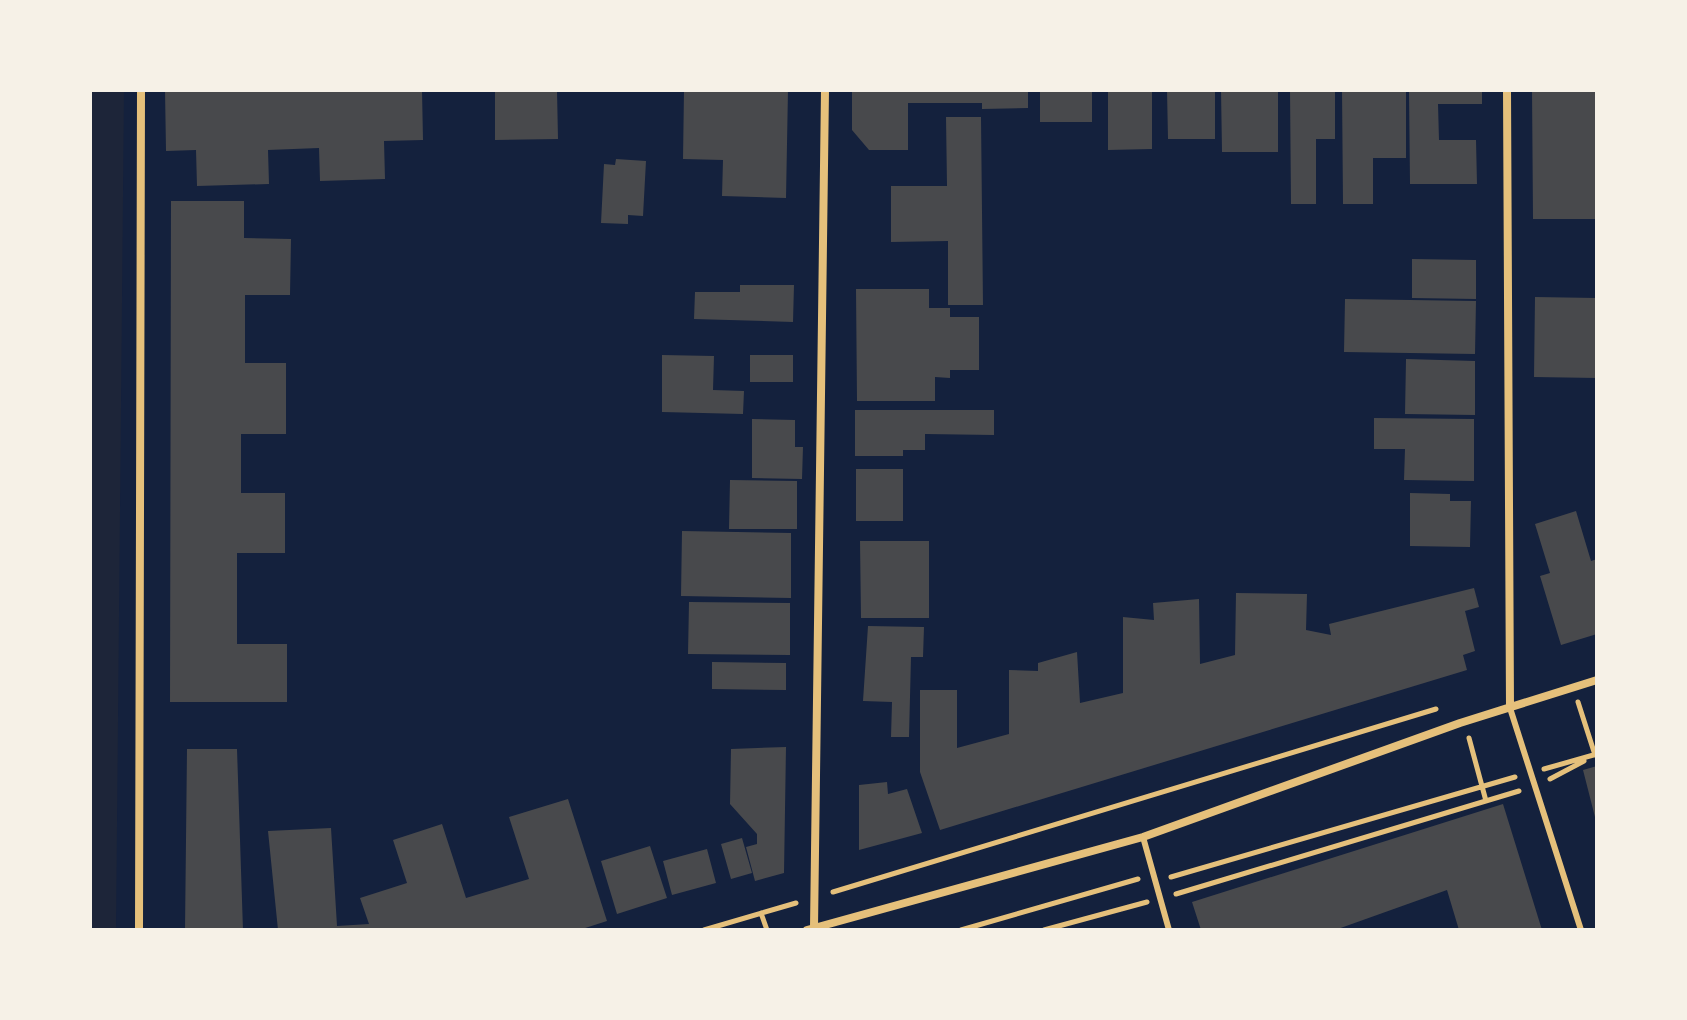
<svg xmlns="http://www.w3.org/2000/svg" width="1687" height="1020" font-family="Overpass,sans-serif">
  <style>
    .green { fill: #1d2539 }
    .building { fill: #48494c }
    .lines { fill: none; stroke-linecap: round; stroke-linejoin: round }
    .path { stroke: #e5c07b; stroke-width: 5 }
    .service { stroke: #e5c07b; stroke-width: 6 }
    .minor { stroke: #e5c07b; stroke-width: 8 }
  </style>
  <rect width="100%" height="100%" fill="#14213d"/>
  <path class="green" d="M90,90h34l-8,840h-26z"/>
  <path class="building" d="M165,90h257l1,50 -39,1 1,38 -65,2 -1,-33 -51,2 1,34 -72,2 -1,-36 -30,1z
    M495,90h62l1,49 -63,1z
    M684,90h104l-2,108 -64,-2 1,-36 -40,-1z
    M852,90h176v18l-46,1v-6h-74v47h-39l-17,-20z
    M1040,90h52v32h-52z
    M1108,90h44v59l-44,1z
    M1167,90h48v49h-47z
    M1221,90h57v62h-56z
    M1290,90h45v49h-19v65h-25z
    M1342,90h64v68h-33v46h-30z
    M1409,90h73v14h-44l1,36h37l1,44h-67z
    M1532,90h65v129h-64z
    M946,117h35l2,188h-35v-64l-57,1v-56h56z
    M616,159l30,2 -3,55 -15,-1v9l-27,-1 3,-59 11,1z
    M171,201h73v37l47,1 -1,56h-45v68h41v71h-45v59h44v60h-48v91h50v58h-117z
    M1412,259l64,1v39l-64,-1z
    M740,285h54l-1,37 -99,-3 1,-27h45z
    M856,289h73v19h21v9h29v53h-29v8l-15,-1v24h-78z
    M1535,297l62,1v80l-63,-1z
    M1345,299l131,2 -1,53 -131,-2z
    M662,355l52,1 -1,34 31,1 -1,23 -81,-2z
    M750,355h43v27h-43z
    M1406,359l69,2v54l-70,-1z
    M855,410h139v25l-69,-1v16h-22v6h-48z
    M1374,418l100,1v62l-70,-1 1,-31h-31z
    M752,419l43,1v27h8l-1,32 -50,-1z
    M856,469h47v52h-47z
    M730,480l67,1v48h-68z
    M1410,493l40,1v7h21l-1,46 -60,-1z
    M1576,511l15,50 6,-2v75l-36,11 -21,-69 10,-3 -15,-49z
    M682,531l109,2v65l-110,-2z
    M860,541h69v77h-68z
    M1474,588l5,19 -14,4 10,40 -12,4 4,15 -527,160 -20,-58v-82h37v58l52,-14v-64l29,1v-8l39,-11 3,51 43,-10v-76l31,3 -1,-17 46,-4 1,65 35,-9 1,-62 71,1 -1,36 25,5 -2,-11z
    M689,602l101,1v52l-102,-1z
    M868,626l56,1 -1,30h-12l-2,80h-18l1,-35 -29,-1z
    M712,662l74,1v27l-74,-1z
    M786,747l-2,126 -29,8 -9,-34 11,-3v-10l-27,-30 1,-55z
    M187,749h50l6,181h-58z
    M1597,766v55h-1l-13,-51z
    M887,782l1,12 19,-5 15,44 -63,17v-65z
    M568,799l39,122 -28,9h-301l-10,-99 63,-3 6,98 32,-2 -9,-26 47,-15 -14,-43 49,-16 24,74 63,-19 -20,-62z
    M1503,804l39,126h-83l-12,-40 -112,40h-134l-9,-28z
    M742,838l10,35 -21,6 -10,-35z
    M650,846l17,52 -50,16 -16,-53z
    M707,849l9,34 -44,12 -9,-34z"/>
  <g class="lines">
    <path class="path" d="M1578,702l17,53
      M1469,738l17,63
      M1544,769l53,-15
      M1550,779l34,-18
      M1171,877l344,-100
      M833,892l603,-183
      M1176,894l343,-103
      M761,913l6,17
      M704,930l92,-27
      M961,930l177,-51
      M1044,930l103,-28"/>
    <path class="service" d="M1510,708l71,222
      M1143,837l26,93"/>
    <path class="minor" d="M1507,90l3,618
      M814,928l11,-838
      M139,930l2,-840
      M807,930l336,-93 317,-114 137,-43"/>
  </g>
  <rect width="1687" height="1020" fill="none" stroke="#f6f1e7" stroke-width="184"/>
</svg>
